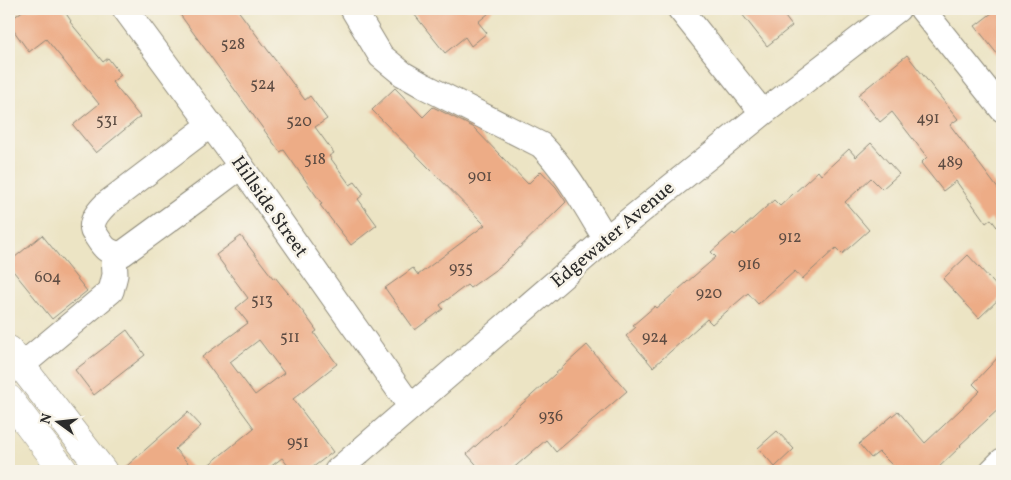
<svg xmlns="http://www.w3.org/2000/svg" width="1011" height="480" font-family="Vollkorn,serif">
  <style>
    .building { fill: #edac86; fill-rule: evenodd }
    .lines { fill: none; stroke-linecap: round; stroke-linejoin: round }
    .minor-casing { stroke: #8c8878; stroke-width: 27 }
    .major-casing { stroke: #8c8878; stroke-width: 29 }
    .minor { stroke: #fff; stroke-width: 25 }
    .major { stroke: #fff; stroke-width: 28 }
    .labels { text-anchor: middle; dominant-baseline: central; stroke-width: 5; stroke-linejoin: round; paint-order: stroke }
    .number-label { font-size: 16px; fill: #5c4b42 }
    .street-label { font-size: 19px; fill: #2b2b2b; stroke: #f7f3e8 }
  </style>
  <rect width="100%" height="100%" fill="#f7f3e8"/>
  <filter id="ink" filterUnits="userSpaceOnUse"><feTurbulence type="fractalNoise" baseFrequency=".02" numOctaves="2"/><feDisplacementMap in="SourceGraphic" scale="10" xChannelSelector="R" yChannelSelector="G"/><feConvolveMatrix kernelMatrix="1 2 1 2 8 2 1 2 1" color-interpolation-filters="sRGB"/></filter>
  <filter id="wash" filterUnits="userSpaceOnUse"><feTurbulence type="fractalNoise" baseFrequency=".0096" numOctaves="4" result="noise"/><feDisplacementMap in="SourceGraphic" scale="20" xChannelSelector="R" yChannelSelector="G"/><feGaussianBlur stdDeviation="1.12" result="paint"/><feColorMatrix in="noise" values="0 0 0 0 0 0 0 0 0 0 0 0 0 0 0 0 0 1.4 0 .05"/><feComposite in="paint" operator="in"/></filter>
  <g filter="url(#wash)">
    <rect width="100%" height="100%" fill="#ece4c4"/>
    <g id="blocks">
      <path class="building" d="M25,9h38l8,12 -1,1 33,40 5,-4 13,17 -9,7 28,35 -44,36 -23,-28 26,-21 -53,-65 -17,13 -20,-28v-3z
        M176,9h61l68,91 5,-4 17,23 -12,8 19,26 -5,3 11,15 10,14 5,-3 9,12 -6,5 19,26 -26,20 -31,-40 2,-1 -38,-54 -4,2z
        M410,9h84l-16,13 9,11 -16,13 -6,-9 -20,16z
        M738,9h41l13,17 -25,20z
        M997,9h5v51l-27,-34z
        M907,55l51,64 -8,6 52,69v40l-11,-15 -5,4 -30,-42 -13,10 -22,-28 6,-6 -35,-45 -12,10 -22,-27z
        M395,88l28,29 10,-10 40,20 55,57 13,-13 15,16 10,15 -64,63 -32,23 -3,-3 -27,20 3,4 -28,21 -30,-42 28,-20 5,7 67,-50 -113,-115z
        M871,143l28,31 -17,15 -11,-11 -26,24 24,28 -27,24 -6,-6 -34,31 -7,-8 -37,33 -10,-11 -36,31 -5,-5 -54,48 -27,-31 10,-9 -3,-2 22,-19 2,2 59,-51 -5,-5 22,-19 2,2 39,-35 6,6 38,-35 3,4 28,-26 7,8z
        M42,235l45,56 -35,28 -43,-53v-4z
        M241,236l32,42 2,-1 29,36 13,18 -3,2 23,31 -44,35 40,53 -25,19h-16l-10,-13 -17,13h-64l53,-43 -52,-71 46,-34 -12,-15 12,-10 -32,-43zM259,340l25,33 -29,22 -25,-33z
        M968,255l34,37v4l-23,22 -36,-39z
        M127,330l18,25 -51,40 -19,-25z
        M587,345l40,46 -71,61 -10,-12 -36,31h-28l-15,-17z
        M1002,353v53l-42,39 1,1 -26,25h-37l-19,-19 -8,6 -12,-14 39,-33 27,32 55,-52 -7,-7z
        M188,412l13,14 -26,23 20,22h-74z
        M777,431l17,18 -19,18 -17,-19z"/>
    </g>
  </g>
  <g filter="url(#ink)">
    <use href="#blocks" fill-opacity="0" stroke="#8c8878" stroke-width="1"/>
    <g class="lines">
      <g class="minor-casing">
        <path id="minor" d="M125,9l116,157 170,241
          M353,9l28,47 22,18 21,12 117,59c26,26 45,62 65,94
          M680,9l83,104
          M922,9l80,100
          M210,125l-104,79c-7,7 -16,17 -13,27 9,13 12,23 29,23l82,-60 37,-28
          M21,366l90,-75 4,-16 -1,-21
          M337,471l269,-232 157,-126 135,-104
          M992,471l10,-10"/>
      </g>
      <g class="major-casing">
        <path id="major" d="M9,350l94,121
          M9,399l55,72"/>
      </g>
      <use href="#minor" class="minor"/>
      <use href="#major" class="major"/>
    </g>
  </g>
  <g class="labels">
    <g class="number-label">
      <text x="233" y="45">528</text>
      <text x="263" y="85">524</text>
      <text x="928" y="119">491</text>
      <text x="107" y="121">531</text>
      <text x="299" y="122">520</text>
      <text x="315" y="160">518</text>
      <text x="950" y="163">489</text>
      <text x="480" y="177">901</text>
      <text x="790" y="238">912</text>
      <text x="749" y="265">916</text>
      <text x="461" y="269">935</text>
      <text x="48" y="278">604</text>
      <text x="709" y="294">920</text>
      <text x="262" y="301">513</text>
      <text x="290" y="338">511</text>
      <text x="655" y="338">924</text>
      <text x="551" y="417">936</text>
      <text x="298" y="443">951</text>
    </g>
    <g class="street-label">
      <text transform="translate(269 207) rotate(55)">Hillside Street</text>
      <text transform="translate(613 235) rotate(-40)">Edgewater Avenue</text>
    </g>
  </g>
  <rect width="1011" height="480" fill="none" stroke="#f7f3e8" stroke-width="30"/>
  <g transform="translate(58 422) rotate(285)" stroke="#f7f3e8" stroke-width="4" paint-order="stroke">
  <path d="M0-4L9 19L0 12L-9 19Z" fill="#2b2b2b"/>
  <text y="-8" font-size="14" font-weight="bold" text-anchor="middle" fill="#2b2b2b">N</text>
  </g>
</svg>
